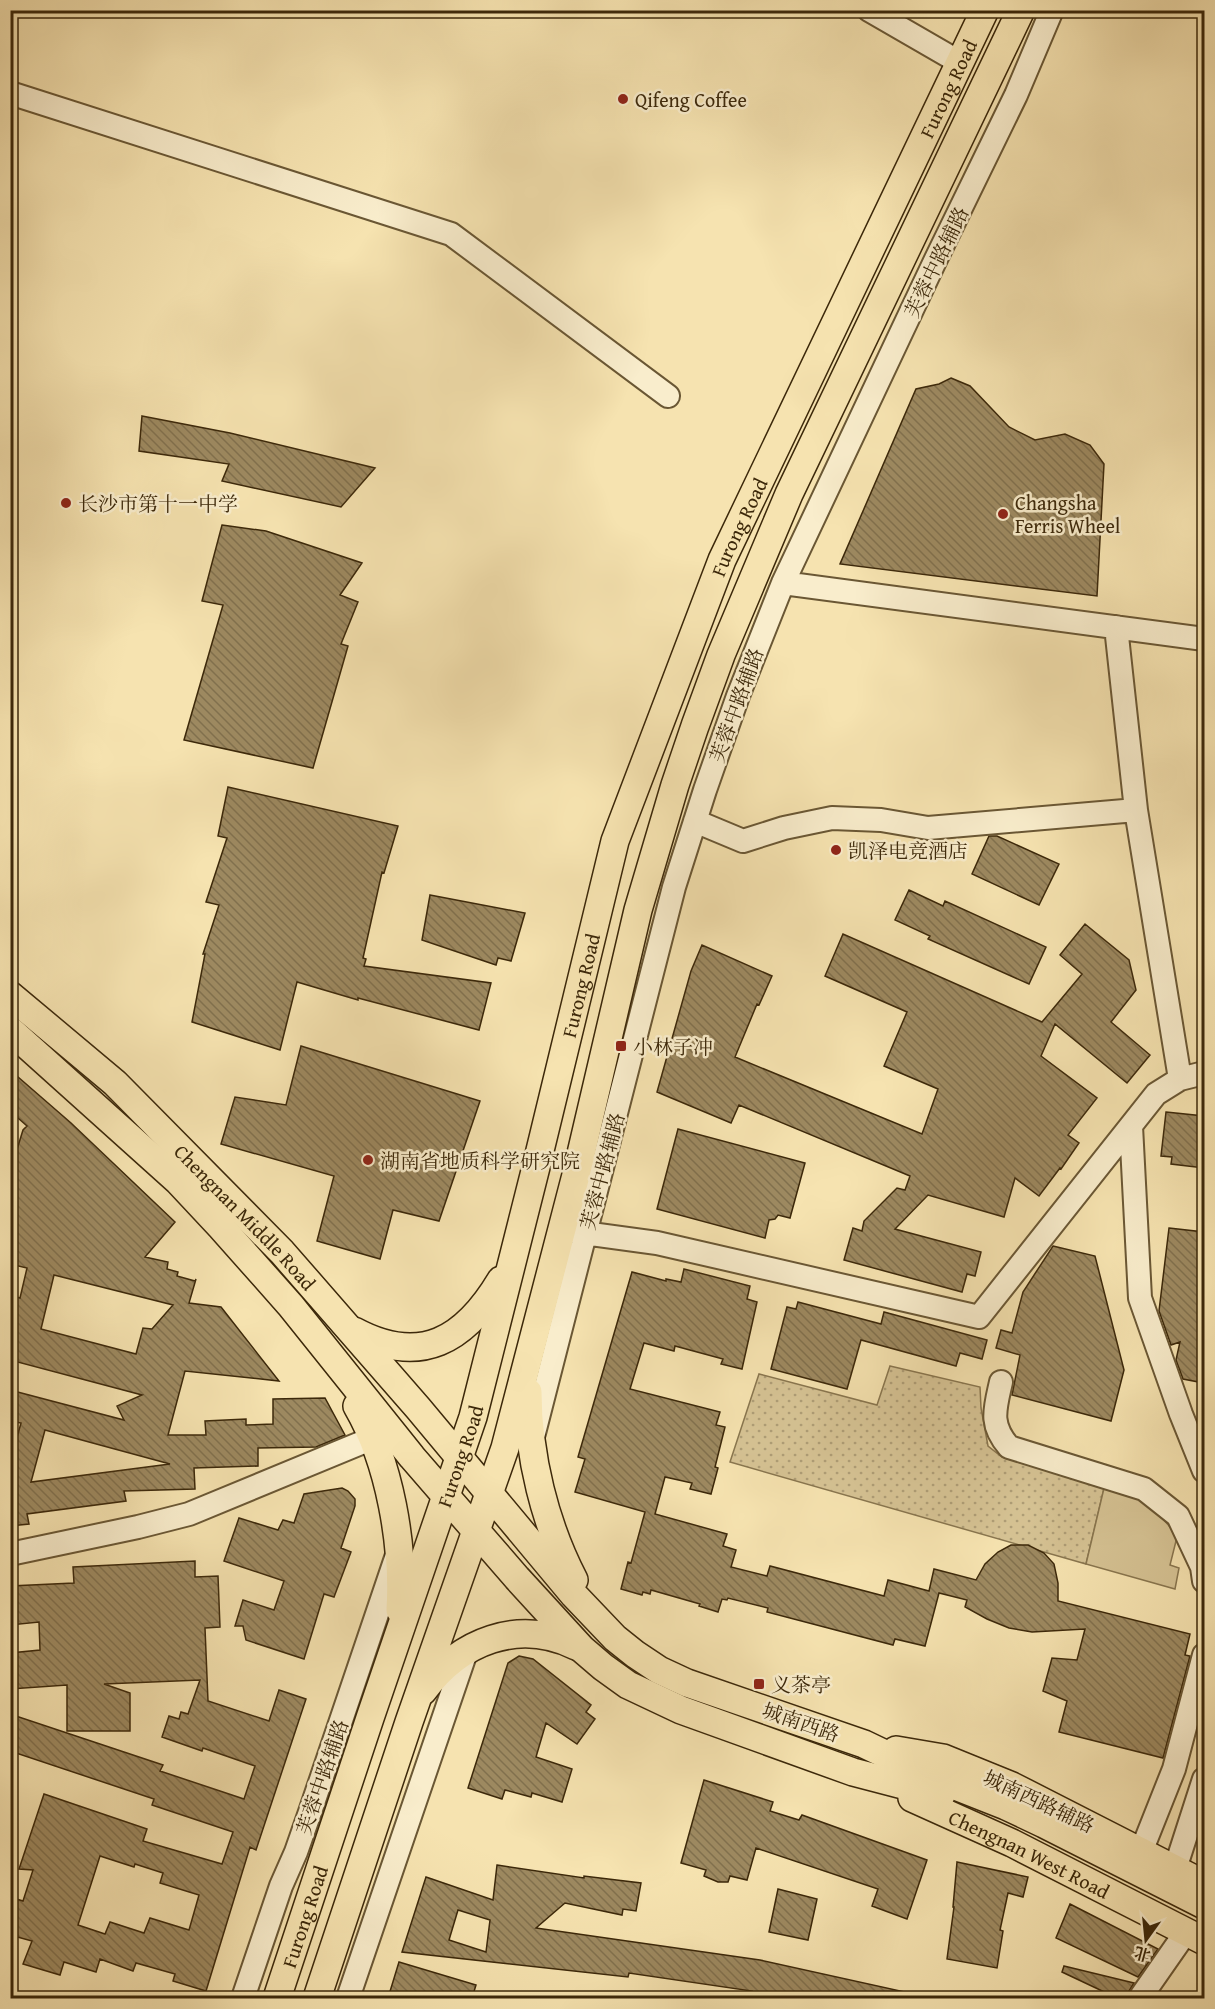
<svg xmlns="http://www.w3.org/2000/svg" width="1215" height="2009" font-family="'Gentium Book Plus','Noto Serif SC',serif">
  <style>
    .park { fill: url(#park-dots); stroke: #89764f; stroke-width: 1.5 }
    .pitch { fill: #d6c394; stroke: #89764f; stroke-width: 1.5 }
    .building { fill: url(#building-back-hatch); stroke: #3c280a; stroke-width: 1.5; fill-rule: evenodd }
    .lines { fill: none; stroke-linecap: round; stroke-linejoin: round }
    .minor-casing { stroke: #6a5734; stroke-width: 26 }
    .major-casing { stroke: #3c280a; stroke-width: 30 }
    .minor { stroke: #f9edcc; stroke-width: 22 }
    .major { stroke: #f6e3b0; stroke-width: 27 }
    .poi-dot { fill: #8f2418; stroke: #f9edcc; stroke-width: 2 }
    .labels { text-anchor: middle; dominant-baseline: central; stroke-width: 5; stroke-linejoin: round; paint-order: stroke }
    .street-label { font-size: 20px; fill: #3c280a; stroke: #f9edcc }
    .poi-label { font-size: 20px; fill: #3c280a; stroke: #f9edcc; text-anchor: start }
  </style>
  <defs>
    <pattern id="park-dots" width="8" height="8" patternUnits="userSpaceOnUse" patternTransform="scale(1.5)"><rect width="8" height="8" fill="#d6c394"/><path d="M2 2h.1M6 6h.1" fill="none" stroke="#af9e77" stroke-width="1.8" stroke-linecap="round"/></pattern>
    <pattern id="building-back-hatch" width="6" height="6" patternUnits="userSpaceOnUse" patternTransform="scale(1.5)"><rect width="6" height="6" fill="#9d8960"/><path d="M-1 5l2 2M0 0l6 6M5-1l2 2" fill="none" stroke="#81704d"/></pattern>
  </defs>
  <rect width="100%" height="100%" fill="#f6e3b0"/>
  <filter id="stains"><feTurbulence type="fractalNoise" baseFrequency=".00333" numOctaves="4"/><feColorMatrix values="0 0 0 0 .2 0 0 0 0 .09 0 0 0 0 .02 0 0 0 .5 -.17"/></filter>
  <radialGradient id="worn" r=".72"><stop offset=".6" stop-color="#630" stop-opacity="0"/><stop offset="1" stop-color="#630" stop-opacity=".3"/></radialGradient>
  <path class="park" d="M890,1366l90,21 1,21 7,38 14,11 103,27 -19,80 -356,-102 29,-88 118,31z"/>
  <path class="pitch" d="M1105,1484c29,10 56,27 72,53l-7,28 9,3 -4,21 -89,-25z"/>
  <path class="building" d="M951,378l19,8 39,41 26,13 30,-6 25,11 14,19 -7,132 -257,-32 76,-175 23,-5z
    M142,416l88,17 145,35 -34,39 -119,-26 7,-17 -90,-13z
    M222,525l44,6 96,32 -22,32 18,7 -17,42 7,2 -35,122 -129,-28 39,-135 -21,-4z
    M228,787l170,39 -14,47 -2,-1 -19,86 3,1 -2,7 127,17 -12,47 -121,-32v2l-61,-18 -17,68 -88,-28 13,-68h-2l16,-49 -13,-3 21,-64 -9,-2z
    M989,836h8l62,28 -20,41 -67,-31z
    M909,890l34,16 2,-5 101,46 -17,37 -101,-45 2,-3 -35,-16z
    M430,895l95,18 -14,48 -13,-3 -2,7 -74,-25z
    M1085,924l44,36 7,30 -25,32 39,33 -23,28 -72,-59 -14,32 56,42 -29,37 11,8 -18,26 -1,-1 -21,28 -24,-18 -11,39 -76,-22 -33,34 86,23 -6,24 -8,-2 -5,18 -118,-32 9,-32 9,3 2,-10 33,-33 8,2 5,-14 -171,-71 -8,18 -74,-31 34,-121 11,-26 70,31 -13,29 -2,-1 -22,53 187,77 16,-45 -54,-23 23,-54 -82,-36 18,-42 199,88 40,-48 -22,-19z
    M301,1046l179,55 -41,120 -46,-11 -13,49 -63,-18 17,-65 -113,-32 14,-47 51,8z
    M10,1070l61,53 104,99 -30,35 23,5 -1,7 11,3 -1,4 18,5 1,-2 -7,24 32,4 58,74 -94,-10 -17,64h38l-1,-14 41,-2v6l27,-1v-25l52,-1 20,37 -29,12 -58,1v18l-64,2 1,21 -71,2 2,10 -99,13 2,10 -19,2v-64l11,-39 -11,-2v-31l114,30 -7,-14 25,-11 -132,-35v-65l10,3 7,-30 -17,-4v-92l13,-42 4,-4 -17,-15zM54,1275l119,30 -21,24 -9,-1 -7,26 -95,-25zM45,1430l55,15 70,19 -139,18z
    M1166,1112l38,4v52l-33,-4 1,-7 -11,-1z
    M678,1129l127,34 -15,55 -12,-3 -3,4 -6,1 -4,18 -108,-29z
    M1169,1228l35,4v86l-6,-1 6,22v44l-21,-4 -7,-19 4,-18 -9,3 -12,-34z
    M1053,1246l42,10 29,114 -13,51 -99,-26 8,-40 -24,-7 5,-18 11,3 11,-41z
    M684,1269l66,17 -3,13 10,3 -15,67 -21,-5 2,-5 -48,-13 -1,5 -30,-8 -14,46 90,23 -4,13 9,2 -10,40 3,1 -7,26 -21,-5 2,-6 -27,-6 -10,37 72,20 -4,12 13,4 -5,17 36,9 3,-10 114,30 4,-16 41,11 5,-22 42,11 9,-16 13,-12 13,-7h17l16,8 10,11 4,19v18l132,33 -5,21 5,1 -27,102 -104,-26 8,-31 -24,-10 9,-33 25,2 8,-31 -53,3 -23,-4 -22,-9 -22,-12 2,-7 -28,-7 -14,53 -30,-7 -2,6 -126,-33 1,-4 -40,-10 -1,2 -5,-1 -4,13 -19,-6 1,-2 -49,-14 -1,4 -7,-2 -1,3 -21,-6 7,-27 3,1 14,-51 -70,-20 10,-33 -7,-2 54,-185 34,9v-2l15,3z
    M798,1302l83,22 3,-12 103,28 -5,19 -22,-6 -4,13 -95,-26 -14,49 -76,-20 16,-62 9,2z
    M342,1488l6,3 7,8v7l-14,42 10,4 -17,45 -10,-3 -20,65 -58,-19 -3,-14h-8l8,-26 31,10 10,-29 -60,-20 15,-43 39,12 5,-10 11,3 10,-29z
    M195,1561v16l23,-1 2,51 -15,1 3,73 61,20 10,-31 27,9 -50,151 -6,-3 -44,144 -33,-10 2,-7 -39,-11 -3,8 -33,-12 -4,13 -32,-10 -4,13 -37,-11 9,-23 -22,-6v-38l13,4 10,-31 -14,-1 25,-75 103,35 -4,12 79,23 11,-32 -81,-27 2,-6 -144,-48v-37l153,51 -3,6 84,28 11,-33 -52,-18 -1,3 -40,-14 7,-21 10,3 2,-7 7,2 12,-34 -96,4 26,9v38h-63v-46l-57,4v-36l30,-3 -1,-28 -29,3v-39l64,-3 -1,-16zM100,1856l34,11 1,-3 28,9 -3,10 39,12 -10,35 -39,-12 -6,15 -34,-11 -5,12 -27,-9z
    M519,1656l14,3 58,46 -5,7 9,7 -18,25 -31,-21 -10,34 36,12 -10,33 -30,-9 -1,4 -26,-7 -3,9 -34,-11 40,-125z
    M704,1780l69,22 -3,9 29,9 3,-5 125,45 -20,59 -35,-13 6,-17 -122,-41 -9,32 -17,-4 -2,6h-10l-14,-6 2,-6 -25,-7z
    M957,1862l71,15 -5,20 -15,-4 -8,37 3,1 -6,37 -50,-9 7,-52h-1z
    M497,1865l87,13v-2l57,7 -5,28 -13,-2 -1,6 -57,-12 -29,25 224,32 145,32v6h-149l1,-3 -6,-1 1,-3 -123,-18 -1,4 -226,-25 24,-75 67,23zM458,1910l32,10 -4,32 -37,-12z
    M778,1889l39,10 -9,41 -39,-8z
    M1070,1904l88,45 -20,28 -82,-39z
    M399,1962l77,23 -4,13h-84z
    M1064,1966l70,17 -5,8 -2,7h-10l-55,-26z"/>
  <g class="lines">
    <g class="minor-casing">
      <path id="minor" d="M869,10l90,52
        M10,93l441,141 217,162
        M783,583l421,56
        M1116,627l20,183
        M695,821l48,20 41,-13 48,-10 49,2 47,8 208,-18 44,269
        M1131,1126l9,172 41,116 23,57
        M569,1231l88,12 322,74 177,-223 24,-15 24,-6
        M1001,1382c-6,27 -12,42 8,65l135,42 34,27 24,51 2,14
        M534,1433l140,-546 31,-97 33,-94 45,-113 153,-324 80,-164 36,-85
        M10,1554l128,-27 51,-13 184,-76
        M1141,1852l33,-83 30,-114
        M1175,1869l29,-90
        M243,1998l38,-112 15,-34 14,-40 86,-254
        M348,1998l118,-346
        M1140,1998l46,-66"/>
    </g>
    <g class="major-casing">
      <g id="major">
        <path id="s1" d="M10,995l105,88 167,169 136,156 156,187 41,43 20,16 24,16 28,13 177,61 71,34 71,28 38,18 160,81"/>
        <path d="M10,1030l168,151 43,46 70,79 121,151 105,121 65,71 21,18 25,18 53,25 172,62 88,23"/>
        <path d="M354,1331c67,36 111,9 147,-51"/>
        <path d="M528,1392c0,64 17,132 46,188"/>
        <path d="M357,1406c33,57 47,139 43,204"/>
        <path d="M423,1691c37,-50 95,-73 153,-45"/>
        <path d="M896,1750l47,8 69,28 192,98"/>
        <path id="s2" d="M912,1798l100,45 192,98"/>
        <path id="s3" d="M277,1998l93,-280 103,-301 63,-250 79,-326 107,-281 263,-550"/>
        <path d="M317,1998l92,-276 96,-274 71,-273 62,-265 37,-125 20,-59 26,-71 68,-161 232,-484"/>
      </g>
    </g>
    <use href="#minor" class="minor"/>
    <use href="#major" class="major"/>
  </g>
  <g class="poi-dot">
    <circle cx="623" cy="99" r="6"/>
    <circle cx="66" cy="503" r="6"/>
    <circle cx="1003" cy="514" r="6"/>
    <circle cx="836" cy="850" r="6"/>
    <rect x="615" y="1040" width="12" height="12" rx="3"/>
    <circle cx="368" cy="1160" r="6"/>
    <rect x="753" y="1678" width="12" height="12" rx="3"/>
  </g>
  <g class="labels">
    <g class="street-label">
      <text stroke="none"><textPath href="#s3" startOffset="2030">Furong Road</textPath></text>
      <text transform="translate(936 262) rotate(-64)">芙蓉中路辅路</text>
      <text stroke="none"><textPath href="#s3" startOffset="1544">Furong Road</textPath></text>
      <text transform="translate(736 705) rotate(-70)">芙蓉中路辅路</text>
      <text stroke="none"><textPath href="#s3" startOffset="1058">Furong Road</textPath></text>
      <text transform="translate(602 1171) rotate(-75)">芙蓉中路辅路</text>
      <text stroke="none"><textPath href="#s1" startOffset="324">Chengnan Middle Road</textPath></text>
      <text stroke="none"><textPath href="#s3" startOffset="572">Furong Road</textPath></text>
      <text transform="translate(801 1722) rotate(19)">城南西路</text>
      <text transform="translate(322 1777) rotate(-71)">芙蓉中路辅路</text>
      <text transform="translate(1039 1801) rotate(25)">城南西路辅路</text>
      <text stroke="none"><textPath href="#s2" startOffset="130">Chengnan West Road</textPath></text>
      <text stroke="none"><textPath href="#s3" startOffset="86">Furong Road</textPath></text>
    </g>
    <g class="poi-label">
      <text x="635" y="99">Qifeng Coffee</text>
      <text x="1015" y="502">Changsha<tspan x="1015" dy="23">Ferris Wheel</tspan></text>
      <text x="78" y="503">长沙市第十一中学</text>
      <text x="848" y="850">凯泽电竞酒店</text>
      <text x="633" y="1046">小林子冲</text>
      <text x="380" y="1160">湖南省地质科学研究院</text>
      <text x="771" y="1684">义茶亭</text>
    </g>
  </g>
  <rect width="1215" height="2009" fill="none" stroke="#f6e3b0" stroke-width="36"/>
  <rect x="12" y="12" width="1191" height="1985" fill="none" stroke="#3c280a" stroke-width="3"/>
  <rect x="18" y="18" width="1179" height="1973" fill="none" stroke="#3c280a" stroke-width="1.5"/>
  <g transform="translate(1146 1940) rotate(195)" stroke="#f9edcc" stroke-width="4.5" paint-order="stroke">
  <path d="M0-4.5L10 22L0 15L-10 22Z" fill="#3c280a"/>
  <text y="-9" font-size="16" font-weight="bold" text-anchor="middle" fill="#3c280a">北</text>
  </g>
  <rect width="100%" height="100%" filter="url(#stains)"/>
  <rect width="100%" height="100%" fill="url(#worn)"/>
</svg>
